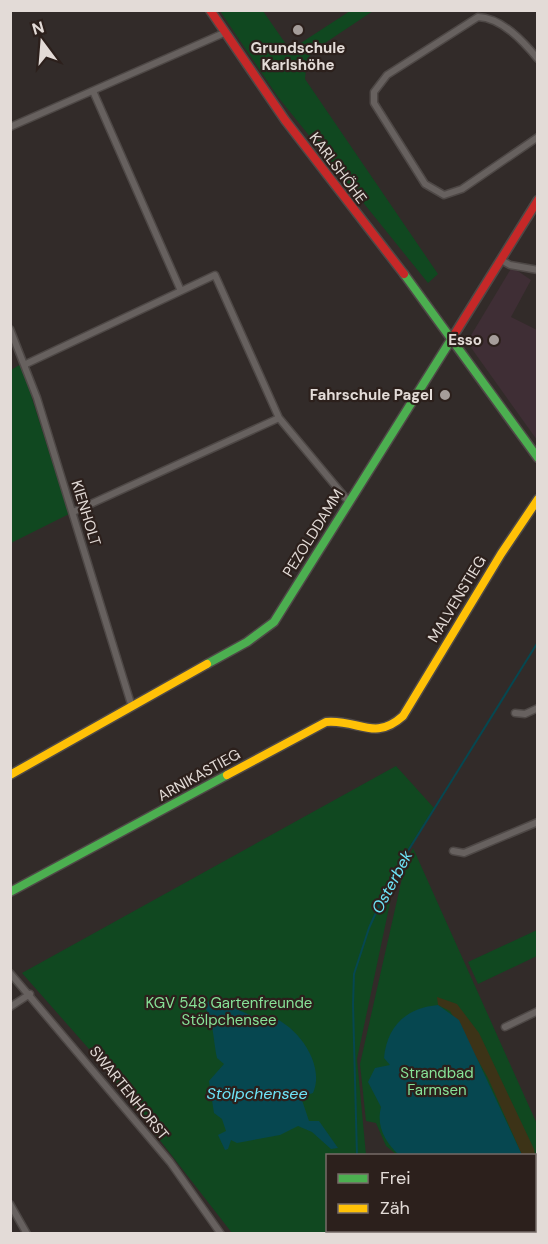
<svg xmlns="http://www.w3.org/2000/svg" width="548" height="1244" font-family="'DM Sans',sans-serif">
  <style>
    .commercial { fill: #3f2e35 }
    .green { fill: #104820 }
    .sand { fill: #3c3317 }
    .water { fill: #064750 }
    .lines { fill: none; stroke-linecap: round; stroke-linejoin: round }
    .stream { stroke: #064750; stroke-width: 2 }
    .street-casing { stroke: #4e4846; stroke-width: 9 }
    .fast-casing { stroke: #4e4846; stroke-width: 11 }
    .slow-casing { stroke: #4e4846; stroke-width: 11 }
    .jam-casing { stroke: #4e4846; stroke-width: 11 }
    .street { stroke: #67615f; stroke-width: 6 }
    .fast { stroke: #4caf50; stroke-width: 8 }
    .slow { stroke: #ffc107; stroke-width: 8 }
    .jam { stroke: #c62828; stroke-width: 8 }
    .poi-dot { fill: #a59d9a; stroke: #2c201c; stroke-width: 2 }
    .labels { text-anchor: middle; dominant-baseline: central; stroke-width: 4.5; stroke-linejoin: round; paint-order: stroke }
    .poi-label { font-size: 15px; font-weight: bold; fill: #e3dbd7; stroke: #2c201c; text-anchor: end }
    .street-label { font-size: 15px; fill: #e3dbd7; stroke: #2c201c }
    .park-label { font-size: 15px; fill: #87e297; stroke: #2c201c }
    .water-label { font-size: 16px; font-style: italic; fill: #6de3f7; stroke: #2c201c }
  </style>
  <rect width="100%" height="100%" fill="#322b29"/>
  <path class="commercial" d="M512,267l19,13 -20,37 26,13v110l-70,-98z"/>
  <path class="green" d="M220,11h43l27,39 60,-39h23l-57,38 -9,10 -2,20 133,195 -10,9 -150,-186z
    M21,364l48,150 -58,29v-173z
    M396,766l38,42 -36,57 -41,194 9,96 -38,1v74h57l4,3h-157l-143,-184 -67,-76z
    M413,848l124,276v109h-108l-1,-2 106,-1v-74l-137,-1 -11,-9 -10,-23 -10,-2 -6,-57 45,-199z
    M537,930v26l-59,28 -10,-22z"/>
  <path class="sand" d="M437,997l20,7 22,29 55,116 3,15 -2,1 -1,-9 -12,-1 -34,-77 -38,-67 -12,-6z"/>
  <path class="water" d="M212,998l49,22 7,-4c28,7 58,48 45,77l-12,4 8,24h10l19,27 -7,1 -19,-17 -14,-6 -18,9 -43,8 -6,-3 -3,9 -3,1 -7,-15 8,-4 -4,-12 -8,-6 -5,-32 15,-17 -7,-6c-4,-18 -3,-37 -13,-52z
    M438,1005l21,15 63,135h-123c-14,-13 -23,-29 -18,-48l-13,-25 7,-14 15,-3 -6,-7c3,-32 22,-50 54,-53z"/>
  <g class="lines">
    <path class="stream" d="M357,1156l-4,-152 1,-30 15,-46 24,-53 145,-233
      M366,1230v4"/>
    <g class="street-casing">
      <path id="street" d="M538,59c-15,-18 -36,-41 -60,-42l-91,58 -13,17v11l51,81 19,11 18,-6 76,-52
        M93,91l88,200
        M10,127l214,-94
        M501,260l9,5 28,5
        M10,329l27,69 95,309
        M26,364l189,-89 64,143 70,84
        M73,512l206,-94
        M515,713l10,1 13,-6
        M453,851l11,2 74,-31
        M10,973l160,189 51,72
        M10,1007l20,-13
        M505,1027l33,-16
        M10,1204l17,30"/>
    </g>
    <g class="fast-casing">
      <path id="fast" d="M404,274l134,184
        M207,664l40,-22 27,-20 180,-287
        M10,892l217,-117"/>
    </g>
    <g class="slow-casing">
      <path id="slow" d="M10,775l197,-111
        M227,775l99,-53c33,-3 48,20 77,-6l98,-162 37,-55"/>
    </g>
    <g class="jam-casing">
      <path id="jam" d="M210,10l75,110 119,154
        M454,335l84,-135"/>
    </g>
    <use href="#street" class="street"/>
    <use href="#fast" class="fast"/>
    <use href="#slow" class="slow"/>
    <use href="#jam" class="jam"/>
  </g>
  <g class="poi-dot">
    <circle cx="298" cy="30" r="6"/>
    <circle cx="494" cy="340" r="6"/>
    <circle cx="445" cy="395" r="6"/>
  </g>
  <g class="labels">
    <g class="poi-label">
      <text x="298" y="48" text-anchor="middle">Grundschule<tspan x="298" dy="17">Karlshöhe</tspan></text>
      <text x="482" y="340">Esso</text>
      <text x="433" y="395">Fahrschule Pagel</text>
    </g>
    <g class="street-label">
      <text transform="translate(338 168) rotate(53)">KARLSHÖHE</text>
      <text transform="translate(86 513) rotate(73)">KIENHOLT</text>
      <text transform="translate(313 533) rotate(-58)">PEZOLDDAMM</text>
      <text transform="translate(457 599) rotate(-59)">MALVENSTIEG</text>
      <text transform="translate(199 775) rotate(-29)">ARNIKASTIEG</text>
      <text transform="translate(129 1093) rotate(51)">SWARTENHORST</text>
    </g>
    <g class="park-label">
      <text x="229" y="1003">KGV 548 Gartenfreunde<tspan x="229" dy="17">Stölpchensee</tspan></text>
      <text x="437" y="1073">Strandbad<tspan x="437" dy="17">Farmsen</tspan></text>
    </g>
    <g class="water-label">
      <text transform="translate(392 882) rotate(-62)">Osterbek</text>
      <text x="257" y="1093">Stölpchensee</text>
    </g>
  </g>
  <rect width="548" height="1244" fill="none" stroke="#e3dbd7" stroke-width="24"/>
  <rect x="326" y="1154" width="210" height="78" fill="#2c201c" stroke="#756b67" stroke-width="1.5"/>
  <rect x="338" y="1174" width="30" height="9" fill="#4caf50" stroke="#756b67" stroke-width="1.5"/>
  <text x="380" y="1184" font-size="18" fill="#e3dbd7">Frei</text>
  <rect x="338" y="1204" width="30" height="9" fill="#ffc107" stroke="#756b67" stroke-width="1.5"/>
  <text x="380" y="1214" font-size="18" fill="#e3dbd7">Zäh</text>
  <g transform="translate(42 42) rotate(344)" stroke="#2c201c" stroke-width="4.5" paint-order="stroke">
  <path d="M0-4.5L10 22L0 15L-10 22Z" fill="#e3dbd7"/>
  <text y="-9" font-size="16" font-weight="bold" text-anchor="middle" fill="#e3dbd7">N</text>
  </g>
</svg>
